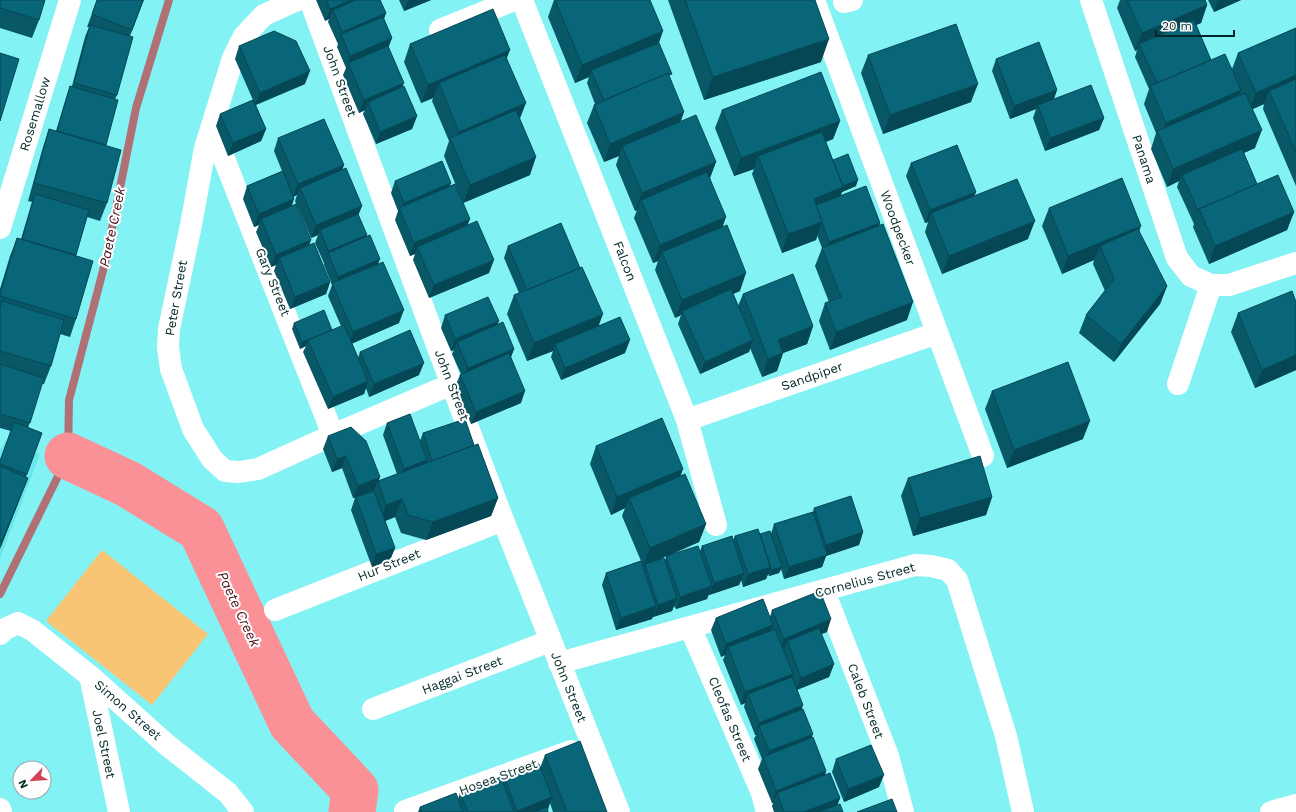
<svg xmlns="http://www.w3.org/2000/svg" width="1296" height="812" font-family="'Work Sans',sans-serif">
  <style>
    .built { fill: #68e7ea }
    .green { fill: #f8c575 }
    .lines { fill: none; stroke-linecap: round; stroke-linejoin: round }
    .stream { stroke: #af7175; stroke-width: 8 }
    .river { stroke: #f99196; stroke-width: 47 }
    .minor { stroke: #fff; stroke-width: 22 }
    .wall { fill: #085868; fill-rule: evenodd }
    .shaded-wall { fill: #064755 }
    .building { fill: #096679; stroke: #064755 }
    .labels { text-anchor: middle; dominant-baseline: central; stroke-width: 4; stroke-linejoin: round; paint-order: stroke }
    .street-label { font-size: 13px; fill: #022728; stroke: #fefefe }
    .water-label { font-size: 14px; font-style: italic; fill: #4d0e17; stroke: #fefefe }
  </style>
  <rect width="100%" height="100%" fill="#83f2f5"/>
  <path class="built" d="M5,441l35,13 -40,105v-111h2z"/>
  <path class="green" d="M102,550l106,84 -56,71 -106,-84z"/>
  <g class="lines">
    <path class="stream" d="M0,594l68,-138 1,-56 36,-137 31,-155 33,-108"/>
    <path class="river" d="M68,456l60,28 73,45 91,194 63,67 -3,22"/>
    <path class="minor" d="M297,0l-33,15 -20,21 -11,22 -28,90 -14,77 -22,104 -1,18 3,22 22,60 19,30 13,12 14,1 19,-3 75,-34 119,-51
      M310,0l128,348 65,172 116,292
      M522,0l165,420 29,105
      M814,0l169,456
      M1091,0l86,258 14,18 20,9h18l67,-22
      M844,2l8,-2
      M440,30l74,-30
      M211,131l6,10 116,294
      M0,228l70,-228
      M1178,384l33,-99
      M687,420l250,-87
      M824,591l64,165 15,56
      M275,610l228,-90
      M690,627l72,166 5,19
      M0,634l5,-5 13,-6 14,7 58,46 77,69 61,48 15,19
      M559,663l356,-98 16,1 17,4 9,10 49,156 17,76
      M90,676l29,136
      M373,709l177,-68
      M0,809l1,3
      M405,811l166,-60
      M1271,812l25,-7"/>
  </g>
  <path class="wall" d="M0,0l39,20 -7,18 -32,-10z
    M97,0h47l-14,36 -13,59 -2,4 -9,46 1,58 -7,18 -13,-4 -11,38v64l-6,18 -10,-3 -9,32 -7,18h-2l-14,44 14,5 -16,44 -7,24 -19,48v-88l11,-30 -11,-3v-139l10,-33 7,-18 4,1 11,-37 -4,-1 15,-54 6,-18 7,2 10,-33 4,-12h2l13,-49 4,-10h-2z
    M316,0h64l6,13 -2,6 8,19 -4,10 14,39 15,29 -5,13 -36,15 -13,-30 2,-4 -6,3 -16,-38 3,-7 -9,-21 1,-3 -10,-22 1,-3 -4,2z
    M399,0h32l-27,11z
    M554,0h96l9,43 11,35 11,44 35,40 -6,16 30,113 -7,3 5,12 5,-12 70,32 -6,18 -24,9 -6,18 -15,6 -12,-29 -1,4 -49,22 -22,-50 3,-9 -6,3 -20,-48 3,-9 -5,2 -19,-45 3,-8 -2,1 -19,-46 3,-9 -15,6 -17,-39 7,-18 1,-1 -8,-21 2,-6 -14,6 -27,-66z
    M668,0h147l6,62 -117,38z
    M1120,0h85l2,5 -6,18 -5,2 15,35 21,9 6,-16 58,-25v158l-33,-77 1,-5 -12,5 3,39 -11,5 13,31 37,28 -7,18 -78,34 -16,-37 1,-3 -17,-37 2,-6 -12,6 -16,-38 5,-16 -12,-29 5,-15 -14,-32 2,-7 -2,1 -18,-43z
    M1208,0h33l-27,12z
    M410,44l97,14 13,61 10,56 -67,28 -19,-47 5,-15 -17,-40 1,-3 -12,5 -17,-41z
    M239,46l66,38 -49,21 10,24 -5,12 -33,15 -12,-30 4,-12 33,-14 -18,-41z
    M868,55l103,47 -88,32 -22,-61z
    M996,59l61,31 -3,9 50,19 -5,12 -54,21 -12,-33 3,-9 -26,10 -18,-48z
    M722,110l118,11 -7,18 -7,3 7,18 23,26 -14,6 -2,4 40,27 -1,3 28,94 -77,30 -11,-29 6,-18 4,-1 -14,-36 7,-18 -5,-13 -1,5 -34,13 -30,-79 2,-5 -20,7 -19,-48z
    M278,138l66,27 -2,5 20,36 -4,9 8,22 12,27 21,59 -47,20 6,15 2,-6 59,23 -50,22 -3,-9 -2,6 -36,15 -25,-57 3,-6 -6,3 -8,-20 2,-6 38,7 9,-4 -13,-30 4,-11 -8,-20v-2l-9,-20 3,-8 -7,3 -16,-37 2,-6 -4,2 -2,9 18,39 21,37 -4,12 -36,15 -16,-38 2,-6 -5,2 -15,-35 3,-7 -5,2 -11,-28 4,-13 35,-15 -8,-20z
    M911,163l65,29 -2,4 54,43 -86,35 -17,-42 3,-10 -3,1 -19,-47z
    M395,181l55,5 17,40 22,47 -60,25 -16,-38 2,-6 -5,2 -15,-36 3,-9 -7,-18z
    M1049,208l90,23 28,55 -7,18 -46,58 -35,-29 7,-18 19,-24 -12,-27 1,-4 -32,14 -20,-48z
    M508,246l91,80 26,27 -64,27 -10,-23 2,-6 -26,10 -20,-47 7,-19 5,-2 -15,-35z
    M1296,302v68l-41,18 -24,-56 7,-19z
    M445,315l52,9 17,25 -3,8 10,46 -50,21 -16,-37 5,-12 1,-1 -9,-20 2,-4 -3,1 -10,-23z
    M992,391l91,48 -76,29 -22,-59z
    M387,423l33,18 3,-8 51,12 24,53 -7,18 -65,24 -25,-7 -6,-16 -10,4 10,27 -5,12 -18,7 -21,-57 4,-12h-2l-11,-30 -10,4 -9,-23 5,-13 51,45 18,-7 -14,-39z
    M596,446l84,30 26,48 -7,18 -31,14 32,-5 2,-5 31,-5 2,-5 36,-2 3,-10 39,-12 1,-4 49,24 -4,13 -33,11 -4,11 -38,12 -3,-10 -2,4 -10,3 -1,-2 -2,5 -23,8 -2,-7 -2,5 -30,10v-1l-2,5 -31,10 -2,-3 -2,5 -19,6v-1l-1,3 -36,11 -14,-45 4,-12 35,-12 -19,-45 3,-8 -14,7 -21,-51zM666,556l-1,5 -6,-1z
    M908,478l84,19 -6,18 -73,21 -12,-40z
    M772,610l55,22 -6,2 13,30 -5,13 -32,13 5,19 10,29 14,33 -1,4 15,23 -3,8 6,6h-69l-2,-6 1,-3h-1l-14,-34 4,-10 -8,-20 2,-4h-1l-11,-28 1,-4 -4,2 -18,-45 2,-5 -4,2 -10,-27 5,-12 54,-1z
    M545,755l62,57h-54l-3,-9 -2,7v2h-130l2,-5 38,-8 2,-6 43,-12 1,-4 36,-9z
    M836,759l43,28 -35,15 -12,-30z"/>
  <path class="shaded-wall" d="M350,0h19l-36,10 -4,9 -4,2 5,-12z
    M408,0h23l-27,11z
    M1218,0h23l-27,12z
    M1207,5l-6,18 -60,25 -2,-4 -2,6 -2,1 7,-18z
    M386,13l-5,13 -40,8 -4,10 5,-12z
    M663,31l-6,18 -66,21 -2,7 -14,6 7,-18z
    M392,38l-5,13 -39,12 2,-7z
    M829,39l-8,23 -117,38 9,-23z
    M510,50l-7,18 -64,15 -6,15 -12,5 7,-18z
    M310,71l-5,13 -50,21 5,-12z
    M1296,75v15l-27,1 -5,13 -15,7 7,-18z
    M404,83l-5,12 -31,7 -3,8 -6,3 5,-13z
    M978,84l-7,18 -88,32 7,-19z
    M1057,90l-5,13 -14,2 -2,4 -26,10 4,-13z
    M1241,90l-7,18 -73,31 5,-16z
    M526,103l-7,18 -65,25 5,-14z
    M684,112l-6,18 -56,16 -3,10 -15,6 6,-18z
    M417,116l-5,13 -36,15 4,-12z
    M1104,118l-5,12 -54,21 5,-13z
    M840,121l-7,18 -71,27 -4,-10 -4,13 -20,7 7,-18z
    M266,129l-5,12 -33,15 5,-13z
    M1262,130l-7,18 -71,31 -2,-4 -3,6 -12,6 6,-18z
    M536,157l-6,18 -67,28 7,-18z
    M716,162l-7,18 -68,20 -4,10 -2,1 7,-18z
    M344,165l-5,12 -39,11 -3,7 -4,2 5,-13z
    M858,180l-2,6 -14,6 -5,14 -19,7 -4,-14 23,-11z
    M451,183l-4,12 -46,17 3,-9z
    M976,192l-5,12 -40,9 -3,9 -3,1 5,-13z
    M294,199l-4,13 -29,7 -2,6 -5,2 5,-13z
    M362,206l-5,12 -37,12 -2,5 -7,3 5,-13z
    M1294,212l-7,18 -78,34 6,-18z
    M726,217l-6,18 -58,17 -4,9 -5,2 7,-18z
    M470,219l-5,13 -48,15 -2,7 -5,2 4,-13z
    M1035,221l-7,18 -86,35 7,-18z
    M822,222l-6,18 -34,13 6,-19z
    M880,223l-5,12 -50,20 4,-13z
    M1141,226l-6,18 -35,2 -6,14 -32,14 6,-18z
    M367,235l-5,12 -34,6 -4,10 4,-12z
    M311,240l-4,12 -28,6 -3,7 -5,2 5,-12z
    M380,259l-5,13 -41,16 4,-11z
    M494,260l-5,13 -60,25 5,-13z
    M746,273l-6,18 -56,23 -2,-3 -1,4 -6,3 7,-18z
    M330,282l-4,12 -36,15 5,-12z
    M1167,286l-7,18 -46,58 7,-18z
    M913,302l-6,18 -77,30 6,-18z
    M404,310l-5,13 -50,22 4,-13z
    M603,314l-7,19 -41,11 -2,7 -26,10 7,-18z
    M499,321l-5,12 -37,9 -3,8 -3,1 4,-12z
    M813,326l-6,18 -24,9 -6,18 -15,6 6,-18 10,-19z
    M332,330l-24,10 -2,6 -6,3 2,-7z
    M630,340l-5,13 -64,27 4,-12z
    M753,340l-4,12 -49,22 5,-12z
    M514,349l-5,13 -45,19 4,-13z
    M1296,355v15l-41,18 7,-18z
    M424,363l-5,12 -50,22 5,-13z
    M368,381l-4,13 -36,15 5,-12z
    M525,391l-4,12 -50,21 5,-12z
    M1090,421l-7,18 -76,29 7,-18z
    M346,456l-4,12 -10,4 5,-13z
    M427,460l-5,13 -23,8 5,-12z
    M683,469l-6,18 -48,11 -4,10 -14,7 6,-18z
    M380,477l-2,6v-2l-4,9 -21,8 5,-12z
    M28,478l-9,23 -19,48 2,-8z
    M992,497l-6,18 -73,21 7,-18z
    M498,498l-7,18 -65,24 7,-18z
    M402,499l-7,18 -15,6 6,-18z
    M706,524l-7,18 -54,23v-1l-2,2 7,-18z
    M863,532l-4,13 -33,11 -4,11 -38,12 5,-12 33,-11 4,-11z
    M395,548l-5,12 -18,7 4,-13z
    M771,567l-5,12 -23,8 5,-13z
    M782,567l-3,6 -10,3 2,-6z
    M744,573l-5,12 -30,10 5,-12z
    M712,586l-5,13 -31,10 4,-12z
    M677,598l-5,13 -19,6 5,-12z
    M656,606l-4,13 -36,11 5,-12z
    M831,619l-4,13 -38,15 -2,-6 -3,8 -5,2 5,-12z
    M773,625l-5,13 -40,9 -3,8 -4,2 5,-13z
    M834,664l-5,13 -33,13 5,-12z
    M793,674l-5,12 -40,8 -3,9 -4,2 4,-13z
    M803,705l-4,13 -40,8 -3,9h-1l4,-12z
    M813,734l-5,13 -43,15 4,-11z
    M826,771l-4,13 -45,9 -4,10h-1l4,-12z
    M884,775l-5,12 -35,15 4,-13z
    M552,797l-5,13 -5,2h-25v-1z
    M840,798l-5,13 -3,1h-28z"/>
  <path class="building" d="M0,0h45l-6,20 -39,-12z
    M97,0h46l-11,30 -40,-16z
    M326,0h24l-20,9z
    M356,0h24l6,13 -44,19 -9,-22z
    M555,0h95l13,31 -81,34z
    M685,0h130l14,39 -116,38z
    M1127,0h78l2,5 -65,28z
    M493,9l17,41 -82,35 -18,-41z
    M383,17l9,21 -42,18 -9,-22z
    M1194,20l17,40 -54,23 -18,-39z
    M956,24l22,60 -88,31 -22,-60z
    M90,25l43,12 -16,58 -43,-12z
    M1296,28v47l-40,18 -18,-40z
    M274,31l22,10 14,30 -50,22 -21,-47z
    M1039,42l18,48 -43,16 -18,-47z
    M659,43l13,31 -3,1 -1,-2 -64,27 -13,-30z
    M388,46l16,37 -40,17 -16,-37z
    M0,53l19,6 -19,62z
    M1225,54l16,36 -75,33 -16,-37z
    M505,55l21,48 -67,29 -20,-49z
    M821,72l19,49 -99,37 -19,-48z
    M668,73l16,39 -74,32 -16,-39z
    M1296,79v73l-27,-61z
    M1091,85l13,33 -54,20 -12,-33z
    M70,86l48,14 -12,45 -49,-14z
    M404,86l13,30 -37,16 -12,-30z
    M1245,93l17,37 -89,39 -16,-38z
    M253,100l13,29 -33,14 -13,-29z
    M516,110l20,47 -66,28 -20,-47z
    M696,115l20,47 -74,31 -20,-47z
    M324,119l20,46 -46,19 -20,-46z
    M49,129l72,21 -14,53 -73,-20z
    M822,132l21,55 -29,12 8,23 -34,12 -30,-78z
    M957,145l19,47 -46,18 -19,-47z
    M1242,149l15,35 -58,25 -1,2 -16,-36z
    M848,154l10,26 -15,6 -10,-26z
    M442,161l9,22 -47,20 -9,-22z
    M346,168l16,38 -46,19 -16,-37z
    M283,171l11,28 -35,15 -12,-28z
    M707,172l19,45 -66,28 -19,-45z
    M1278,175l16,37 -79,34 -16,-37z
    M1122,178l19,48 -73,30 -19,-48z
    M1017,179l18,42 -86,35 -18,-43z
    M455,184l15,35 -56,24 -15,-35z
    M866,186l14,37 -51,19 -13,-37z
    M35,194l54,16 -13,45 -54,-16z
    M296,204l15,36 -35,15 -15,-36z
    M358,214l9,21 -39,16 -8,-21z
    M477,221l17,39 -60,25 -17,-38z
    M561,223l19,45 -53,22 -19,-44z
    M883,224l30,78 -77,30 -11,-29 16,-6 -19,-49z
    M727,225l19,48 -64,27 -20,-48z
    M1138,229l29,57 -46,58 -35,-29 28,-36 -14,-33z
    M370,235l10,24 -42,18 -10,-24z
    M17,238l76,23 -17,58 -76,-23v-2z
    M314,243l16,39 -35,15 -16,-39z
    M383,262l21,48 -51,22 -21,-49z
    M582,267l21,47 -69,29 -20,-48z
    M793,274l20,52 -35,14 5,13 -15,6 -25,-65z
    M731,289l22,51 -48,22 -23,-51z
    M1292,291l4,11v53l-34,15 -24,-57z
    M488,297l11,24 -44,18 -10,-24z
    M2,301l62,19 -13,46 -51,-15v-43z
    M324,310l8,20 -30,12 -8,-19z
    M620,317l10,23 -65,28 -10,-24z
    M503,322l11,27 -46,19 -11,-26z
    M344,325l24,56 -35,16 -25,-57z
    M410,330l14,33 -50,21 -14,-32z
    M509,353l16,38 -49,21 -16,-37z
    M1068,362l22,59 -76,29 -22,-59z
    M0,364l44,14 -14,45 -30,-9z
    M410,414l17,46 -23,9 -17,-46z
    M662,418l21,51 -66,28 -21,-51z
    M465,419l9,26 -42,16 -9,-28z
    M14,422l28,11 -15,41 -27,-10v-3z
    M351,427l15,14 14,36 -22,9 -12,-30 -9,3 -9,-23z
    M478,444l20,54 -65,24 -25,-7 -6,-16 -16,6 -8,-24z
    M980,456l12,41 -72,21 -12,-40z
    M0,466l28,12 -26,63 -2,-1z
    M685,474l21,50 -56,24 -21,-50z
    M374,491l21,57 -19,6 -20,-57z
    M851,496l12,36 -37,13 -12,-37z
    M813,512l14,43 -38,12 -15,-43z
    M758,529l13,38 -23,7 -13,-38z
    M770,531l12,36 -11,3 -11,-36z
    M732,536l12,37 -30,10 -12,-37z
    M698,546l14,40 -32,11 -14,-41z
    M664,558l13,40 -19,7 -13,-41z
    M641,561l15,45 -35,12 -15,-45z
    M820,591l11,28 -47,20 -12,-29z
    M763,599l10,26 -47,19 -10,-26z
    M819,628l15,36 -33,14 -14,-37z
    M775,629l18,45 -48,18 -17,-45z
    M792,677l11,28 -44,18 -11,-29z
    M803,709l10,25 -44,17 -10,-25z
    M813,737l13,34 -50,20 -13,-34z
    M580,741l27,71h-40l-22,-57z
    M871,745l13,30 -36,14 -12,-30z
    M539,764l13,33 -35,14 -13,-34z
    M830,773l10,25 -36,14h-20l-7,-19z
    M501,777l13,35h-46l-8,-19z
    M456,793l7,19h-41l-2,-5z
    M892,799l5,13h-40z
    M840,804l3,8h-25z
    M547,807l1,5h-13z"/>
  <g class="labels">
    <g class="street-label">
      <text transform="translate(340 81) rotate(70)">John Street</text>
      <text transform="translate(35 114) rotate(-73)">Rosemallow</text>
      <text transform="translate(1144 159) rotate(72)">Panama</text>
      <text transform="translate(898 228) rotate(70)">Woodpecker</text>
      <text transform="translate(625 261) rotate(69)">Falcon</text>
      <text transform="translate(273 282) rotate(68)">Gary Street</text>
      <text transform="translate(176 298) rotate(-80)">Peter Street</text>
      <text transform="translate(812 376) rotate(-19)">Sandpiper</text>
      <text transform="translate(452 385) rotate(69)">John Street</text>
      <text transform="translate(389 565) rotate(-22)">Hur Street</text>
      <text transform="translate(865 580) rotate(-15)">Cornelius Street</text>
      <text transform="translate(462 675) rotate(-21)">Haggai Street</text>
      <text transform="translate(569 687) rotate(68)">John Street</text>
      <text transform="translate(866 701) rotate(69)">Caleb Street</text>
      <text transform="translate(128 710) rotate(41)">Simon Street</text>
      <text transform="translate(730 719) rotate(67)">Cleofas Street</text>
      <text transform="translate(104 744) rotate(78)">Joel Street</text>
      <text transform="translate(498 777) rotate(-20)">Hosea Street</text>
    </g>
    <g class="water-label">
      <text transform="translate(112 227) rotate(-78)">Paete Creek</text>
      <text transform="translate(239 609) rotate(65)">Paete Creek</text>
    </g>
  </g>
  <g transform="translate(32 780) rotate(245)"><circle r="19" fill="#fefefe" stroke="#99a8a8"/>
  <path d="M0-3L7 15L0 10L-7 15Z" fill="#d34355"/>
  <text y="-6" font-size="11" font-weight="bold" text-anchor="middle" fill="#022728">N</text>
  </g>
  <path d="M1156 30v6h78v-6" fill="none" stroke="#022728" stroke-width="2"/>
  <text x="1162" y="30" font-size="12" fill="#022728" stroke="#fefefe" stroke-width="3" paint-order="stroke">20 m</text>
</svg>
